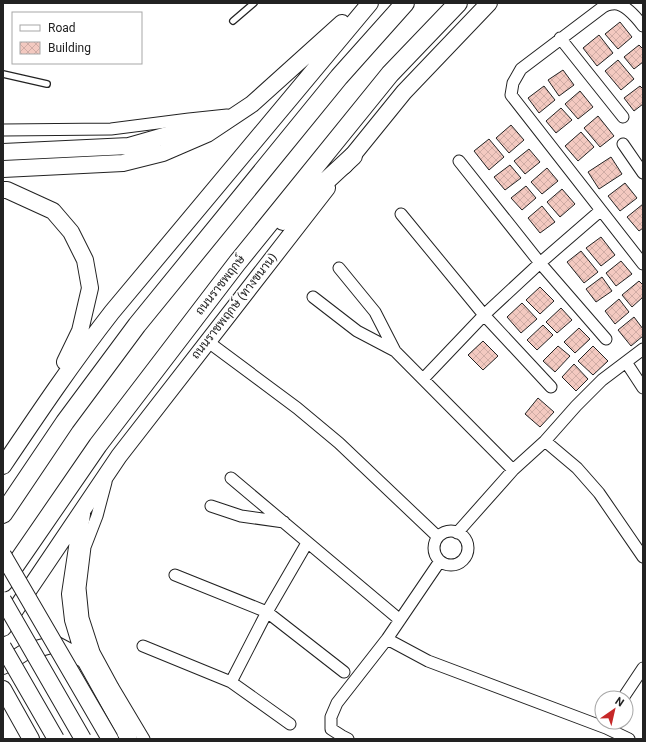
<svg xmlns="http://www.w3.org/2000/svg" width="646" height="742" font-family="Roboto,Sarabun,sans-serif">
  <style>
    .building { fill: url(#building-cross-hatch); stroke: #222 }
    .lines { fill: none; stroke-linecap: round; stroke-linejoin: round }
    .service-casing { stroke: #222; stroke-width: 8 }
    .minor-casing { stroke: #222; stroke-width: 13 }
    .secondary-casing { stroke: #222; stroke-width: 18 }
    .primary-casing { stroke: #222; stroke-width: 20 }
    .service { stroke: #fff; stroke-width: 5.5 }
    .minor { stroke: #fff; stroke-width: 11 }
    .secondary { stroke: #fff; stroke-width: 16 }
    .primary { stroke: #fff; stroke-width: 18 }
    .secondary-bridge-casing { stroke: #222; stroke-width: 18; stroke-linecap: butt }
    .secondary-bridge { stroke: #fff; stroke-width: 16 }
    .labels { text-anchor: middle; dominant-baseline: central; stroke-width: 3; stroke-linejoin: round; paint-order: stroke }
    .street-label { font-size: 12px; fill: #222; stroke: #fff }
  </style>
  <defs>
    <pattern id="building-cross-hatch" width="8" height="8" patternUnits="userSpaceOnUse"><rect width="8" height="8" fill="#f3c9c0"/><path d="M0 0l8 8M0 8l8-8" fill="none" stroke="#d0aca5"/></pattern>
  </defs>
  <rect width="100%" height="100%" fill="#fff"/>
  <path class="building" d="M620,22l12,15 -14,12 -13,-15z
    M599,35l14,18 -16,13 -14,-18z
    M639,45l4,4v13l-9,7 -10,-12z
    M618,60l16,19 -13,11 -16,-19z
    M563,70l11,15 -15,11 -11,-16z
    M544,86l11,14 -16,13 -11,-15z
    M640,86l3,3v15l-9,7 -10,-13z
    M580,91l13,16 -15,12 -13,-15z
    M561,108l11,12 -16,13 -10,-12z
    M598,116l16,20 -14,11 -16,-19z
    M511,125l13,15 -15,13 -13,-15z
    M581,132l13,15 -16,14 -13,-15z
    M489,139l15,18 -15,13 -15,-19z
    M529,149l11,13 -15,12 -11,-13z
    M611,157l11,17 -23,15 -11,-17z
    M510,165l11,13 -16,12 -11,-13z
    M547,168l11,13 -16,13 -11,-12z
    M625,183l12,15 -17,13 -12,-15z
    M526,186l10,12 -14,12 -11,-12z
    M562,189l13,15 -15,13 -13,-15z
    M643,204v24l-4,3 -12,-14z
    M542,206l13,16 -15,11 -12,-15z
    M601,237l14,18 -14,11 -15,-18z
    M581,251l17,21 -14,11 -17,-21z
    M621,261l11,13 -16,12 -10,-13z
    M602,277l10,14 -16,11 -10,-13z
    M639,281l4,4v12l-11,10 -10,-12z
    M540,287l14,14 -14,13 -14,-14z
    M619,299l10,13 -14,12 -10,-13z
    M522,303l15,16 -16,14 -14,-16z
    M561,308l11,12 -15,13 -11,-11z
    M634,317l9,12v7l-12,10 -13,-16z
    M543,325l10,10 -16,15 -10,-10z
    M579,328l11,11 -15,14 -11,-11z
    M483,341l15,15 -15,14 -15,-15z
    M558,346l12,10 -15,16 -12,-11z
    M593,346l15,15 -15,14 -15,-14z
    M574,364l14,15 -12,12 -14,-14z
    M538,398l16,14 -14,15 -15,-13z"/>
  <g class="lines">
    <g class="service-casing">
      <path id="service" d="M233,21l21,-18
        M3,74l44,10"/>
    </g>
    <g class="minor-casing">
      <path id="minor" d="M643,26c-7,-9 -19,-24 -31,-22 -3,0 -7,2 -9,3l-82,62 -8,14 -2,12 132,169
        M560,38l63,79
        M3,130l108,-1 78,-10 38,-4
        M623,144l20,29
        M459,161l81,102 66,76
        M401,214l83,101 67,72
        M339,268l36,44 20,39
        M313,297l44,34 38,20 118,119
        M207,341l90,67 42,35 99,94
        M626,362l17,26
        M424,378l60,-63 56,-52 60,-52
        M545,441l32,27 22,25 44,64
        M231,478l169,142
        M106,482l-9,34 -12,31 -5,41 3,30 11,34 19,35 31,52
        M211,506l30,10 43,6
        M434 548a17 17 0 1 1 34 0a17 17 0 1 1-34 0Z
        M457,533l56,-63 32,-29 31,-35 26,-26 41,-31
        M175,575l92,37 77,60
        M387,639l41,22 178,67 23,11
        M143,646l88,36 59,42
        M231,682l36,-70 40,-69
        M623,698l20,-30
        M348,739l-6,-3 -11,-7v-12l6,-14 50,-64 53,-78"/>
    </g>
    <g class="secondary-casing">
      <path id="secondary" d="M3,152l126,-6 77,-22
        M344,166l60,-74 85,-89
        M3,169l120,-6 40,-10 44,-19 45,-30 90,-81
        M3,190h4l46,21 18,21 14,28 5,28 -10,43 -15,31
        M3,466c35,-52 70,-104 109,-154l258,-309
        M82,514l-12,80 3,26 12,40 44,79
        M3,628l116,-172 208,-268
        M3,666l22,-14 30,-8 30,16
        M3,689l28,50"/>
    </g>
    <g class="primary-casing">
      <path id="primary" d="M283,221l70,-65
        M3,514l62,-92 72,-97 202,-248 66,-74
        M3,583l95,-138 139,-182 153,-189 68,-71"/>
    </g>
    <use href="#service" class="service"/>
    <use href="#minor" class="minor"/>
    <use href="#secondary" class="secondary"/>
    <use href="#primary" class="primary"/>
    <g class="secondary-bridge-casing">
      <path id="secondary-bridge" d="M3,555l107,184
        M3,600l80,139
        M3,647l53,92"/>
    </g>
    <use href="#secondary-bridge" class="secondary-bridge"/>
  </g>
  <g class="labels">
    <g class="street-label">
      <text transform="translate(220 285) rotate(-52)">ถนนราชพฤกษ์</text>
      <text transform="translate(234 306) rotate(-52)">ถนนราชพฤกษ์ (ทางขนาน)</text>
    </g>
  </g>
  <rect width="646" height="742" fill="none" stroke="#222222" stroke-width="8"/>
  <rect x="12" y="12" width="130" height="52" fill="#ffffff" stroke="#a7a7a7"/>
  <rect x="20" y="25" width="20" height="6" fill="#ffffff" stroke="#a7a7a7"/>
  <text x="48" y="32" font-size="12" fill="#222222">Road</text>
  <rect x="20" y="42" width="20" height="12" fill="url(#building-cross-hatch)" stroke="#a7a7a7"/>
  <text x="48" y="52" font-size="12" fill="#222222">Building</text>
  <g transform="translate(614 710) rotate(34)"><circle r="19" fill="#ffffff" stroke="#a7a7a7"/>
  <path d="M0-3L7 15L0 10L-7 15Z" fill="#c62828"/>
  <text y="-6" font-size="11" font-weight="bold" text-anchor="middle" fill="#222222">N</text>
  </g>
</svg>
